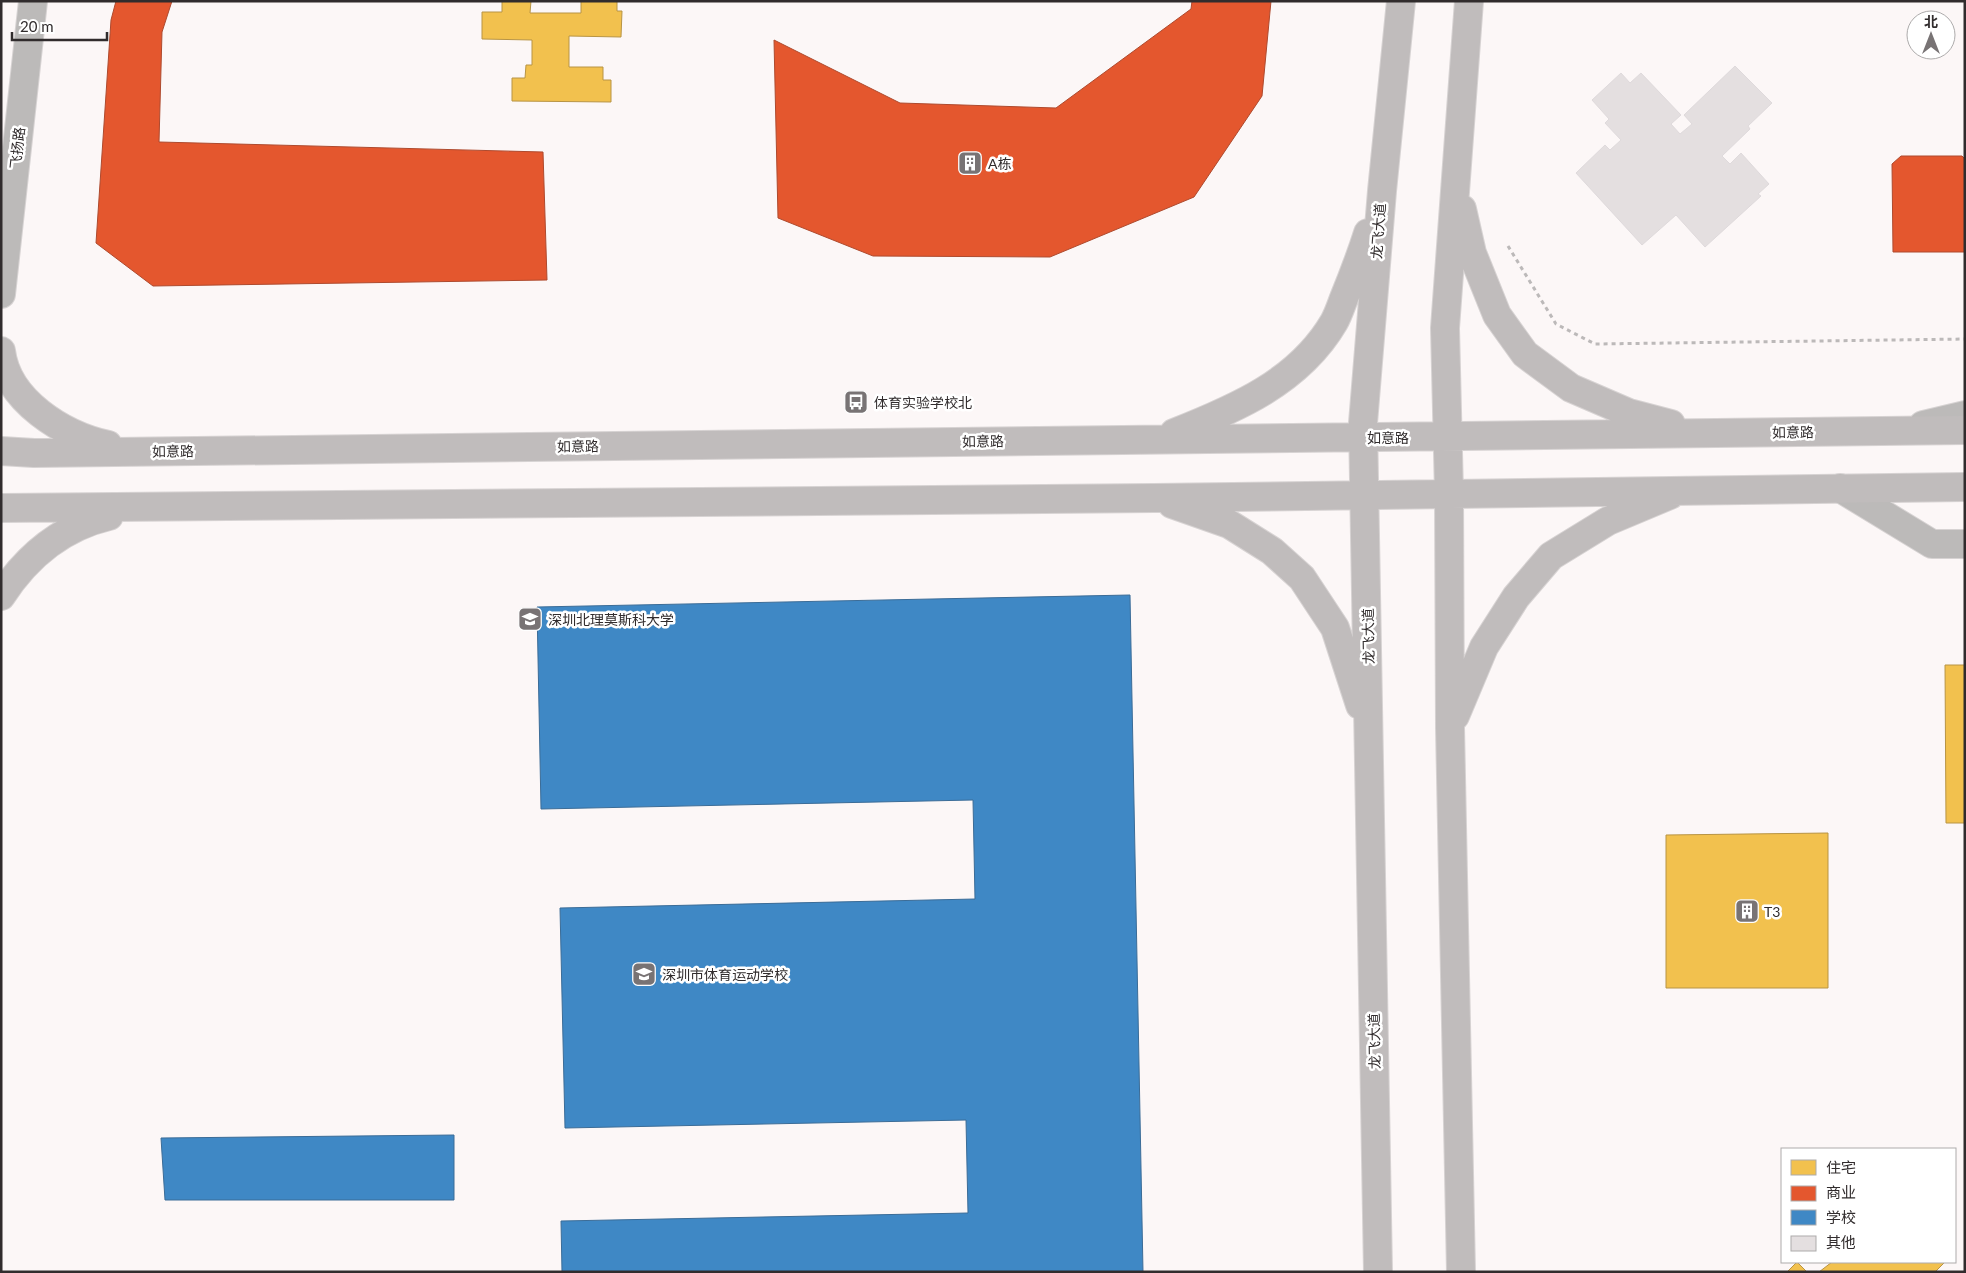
<svg xmlns="http://www.w3.org/2000/svg" width="1966" height="1273" font-family="Lato,'Noto Sans SC',sans-serif">
  <style>
    .homes { fill: #f2c14e; stroke: #b89444 }
    .shops { fill: #e4572e; stroke: #ae4a2e }
    .schools { fill: #3f88c5; stroke: #3b6c97 }
    .building { fill: #e4dfe0; stroke: #dfdadc }
    .lines { fill: none; stroke-linecap: round; stroke-linejoin: round }
    .minor-casing { stroke: #d7d3d3; stroke-width: 30 }
    .major-casing { stroke: #d7d3d3; stroke-width: 30 }
    .path { stroke: #bcb9b9; stroke-width: 3; stroke-dasharray: 4 4; stroke-linecap: butt }
    .minor { stroke: #bcbab9; stroke-width: 28 }
    .major { stroke: #c0bcbc; stroke-width: 28 }
    .labels { text-anchor: middle; dominant-baseline: central; stroke-width: 5; stroke-linejoin: round; paint-order: stroke }
    .street-label { font-size: 14px; fill: #312c2d; stroke: #fff }
    .poi-label { font-size: 14px; fill: #312c2d; stroke: #fff; text-anchor: start }
  </style>
  <rect width="100%" height="100%" fill="#fcf7f7"/>
  <path class="homes" d="M502,1h29l-1,12h51v-12h36v10h5l-1,26 -52,-1v31h34v13h8v22l-99,-1v-23h13l1,-13h6v-25l-50,-1v-27h20z
    M1116,73l34,32 -57,62 9,19 27,-10 12,38 -96,36 -18,-42 32,-10 -7,-23h-172l-9,22 29,13 -18,43 -95,-41 15,-41 34,13 7,-26 -57,-52 37,-31 55,51 171,5z
    M362,153l29,1 -1,17h51l1,-17h35v15h5l-1,25h-52v31l34,1v12h9l-1,21 -99,-1v-22h13l1,-13h6v-25h-50v-28h20z
    M140,158h28v17l51,1v-18l35,1v15h5l-1,25h-51l-1,31h35l-1,13h9v21l-100,-1v-22h14v-13h6v-25l-50,-1v-28l21,1z
    M1945,665h20v158h-19z
    M1828,833v155h-162v-153z
    M1797,1262l10,10h-20z
    M1832,1262h113l-10,10h-116z"/>
  <path class="shops" d="M116,1h56l-10,31 -3,110 384,10 4,128 -394,6 -57,-43 15,-223z
    M1192,1h79l-9,95 -68,101 -144,60 -177,-1 -95,-38 -4,-178 126,63 156,5 135,-99z
    M1901,156h61l3,3v93h-72l-1,-88z"/>
  <path class="schools" d="M1130,595l13,677h-581l-1,-51 407,-8 -2,-93 -401,8 -5,-220 415,-9 -2,-99 -432,9 -4,-202z
    M454,1135v65h-289l-4,-62z"/>
  <path class="building" d="M1735,66l37,37 -24,23 2,3 -28,27 8,8 11,-11 28,31 -11,10 3,2 -56,51 -29,-32 -34,30 -66,-72 29,-28 5,5 11,-10 -16,-17 4,-4 -17,-19 29,-27 9,10 11,-10 40,42 -10,9 9,10 12,-10 -8,-9z"/>
  <g class="lines">
    <g class="minor-casing">
      <path id="minor" d="M1,294l32,-293
        M1923,425l42,-10
        M1840,488l92,56h33"/>
    </g>
    <g class="major-casing">
      <path id="major" d="M1462,209l10,44 25,62 28,39 46,34 58,25 42,11
        M1,351c6,50 62,84 107,94
        M1174,433c61,-24 125,-51 160,-111 4,-7 7,-16 10,-24 9,-22 17,-43 24,-65
        M1,451l33,2 1931,-23
        M1172,504l57,20 43,27 30,27 33,50 25,77
        M1,508l1153,-10 811,-11
        M1,596c26,-40 61,-69 108,-80
        M1455,716l29,-69 32,-50 35,-41 57,-35 62,-26
        M1378,1272l-15,-849 19,-232 19,-190
        M1461,1272l-11,-545 -1,-234 -4,-165 24,-327"/>
    </g>
    <path class="path" d="M1508,246l48,78 39,20 370,-5"/>
    <use href="#minor" class="minor"/>
    <use href="#major" class="major"/>
  </g>
  <defs>
    <g id="building-square" transform="scale(1.25)"><rect x="-9" y="-9" width="18" height="18" rx="4" fill="#787374" stroke="#fff"/><path d="M-4-6H4V6H1V3H-1V6H-4ZM-2.5-4.3h1.7v1.8h-1.7ZM.8-4.3h1.7v1.8H.8ZM-2.5-1h1.7V.8h-1.7ZM.8-1h1.7V.8H.8Z" fill="#fff"/></g>
    <g id="bus-square" transform="scale(1.25)"><rect x="-9" y="-9" width="18" height="18" rx="4" fill="#787374" stroke="#fff"/><path d="M-5-6H5V4H4V6H2V4H-2V6H-4V4H-5ZM-3.5-4V0h7V-4ZM-3.5 1.2v1.5H-2V1.2ZM2 1.2v1.5H3.5V1.2Z" fill="#fff"/></g>
    <g id="university-square" transform="scale(1.25)"><rect x="-9" y="-9" width="18" height="18" rx="4" fill="#787374" stroke="#fff"/><path d="M0-5L7-2L0 1L-7-2ZM-4 1L0 2.5L4 1V4Q0 6-4 4Z" fill="#fff"/></g>
    <g id="school-square" transform="scale(1.25)"><rect x="-9" y="-9" width="18" height="18" rx="4" fill="#787374" stroke="#fff"/><path d="M0-5L7-2L0 1L-7-2ZM-4 1L0 2.5L4 1V4Q0 6-4 4Z" fill="#fff"/></g>
  </defs>
  <g fill-rule="evenodd">
    <use href="#building-square" x="970" y="163"/>
    <use href="#bus-square" x="856" y="402"/>
    <use href="#university-square" x="530" y="619"/>
    <use href="#building-square" x="1747" y="911"/>
    <use href="#school-square" x="644" y="974"/>
  </g>
  <g class="labels">
    <g class="street-label">
      <text transform="translate(17 148) rotate(-84)">飞扬路</text>
      <text transform="translate(1378 231) rotate(-86)">龙飞大道</text>
      <text transform="translate(1793 432) rotate(-1)">如意路</text>
      <text x="1388" y="437">如意路</text>
      <text transform="translate(983 441) rotate(-1)">如意路</text>
      <text transform="translate(578 446) rotate(-1)">如意路</text>
      <text transform="translate(173 451) rotate(-1)">如意路</text>
      <text transform="translate(1368 636) rotate(-91)">龙飞大道</text>
      <text transform="translate(1374 1041) rotate(-91)">龙飞大道</text>
    </g>
    <g class="poi-label">
      <text x="988" y="163">A栋</text>
      <text x="874" y="402">体育实验学校北</text>
      <text x="548" y="619">深圳北理莫斯科大学</text>
      <text x="1764" y="911">T3</text>
      <text x="662" y="974">深圳市体育运动学校</text>
    </g>
  </g>
  <rect width="1966" height="1273" fill="none" stroke="#312c2d" stroke-width="5"/>
  <rect x="1781" y="1148" width="175" height="115" fill="#ffffff" stroke="#adabab"/>
  <rect x="1791" y="1160" width="25" height="15" fill="#f2c14e" stroke="#adabab"/>
  <text x="1826" y="1173" font-size="15" fill="#312c2d">住宅</text>
  <rect x="1791" y="1186" width="25" height="15" fill="#e4572e" stroke="#adabab"/>
  <text x="1826" y="1198" font-size="15" fill="#312c2d">商业</text>
  <rect x="1791" y="1210" width="25" height="15" fill="#3f88c5" stroke="#adabab"/>
  <text x="1826" y="1223" font-size="15" fill="#312c2d">学校</text>
  <rect x="1791" y="1236" width="25" height="15" fill="#e4dfe0" stroke="#adabab"/>
  <text x="1826" y="1248" font-size="15" fill="#312c2d">其他</text>
  <g transform="translate(1931 35)"><circle r="24" fill="#ffffff" stroke="#adabab"/>
  <path d="M0-4L9 19L0 12L-9 19Z" fill="#787374"/>
  <text y="-8" font-size="14" font-weight="bold" text-anchor="middle" fill="#312c2d">北</text>
  </g>
  <path d="M12 32v8h95v-8" fill="none" stroke="#312c2d" stroke-width="2.5"/>
  <text x="20" y="32" font-size="15" fill="#312c2d" stroke="#ffffff" stroke-width="4" paint-order="stroke">20 m</text>
</svg>
